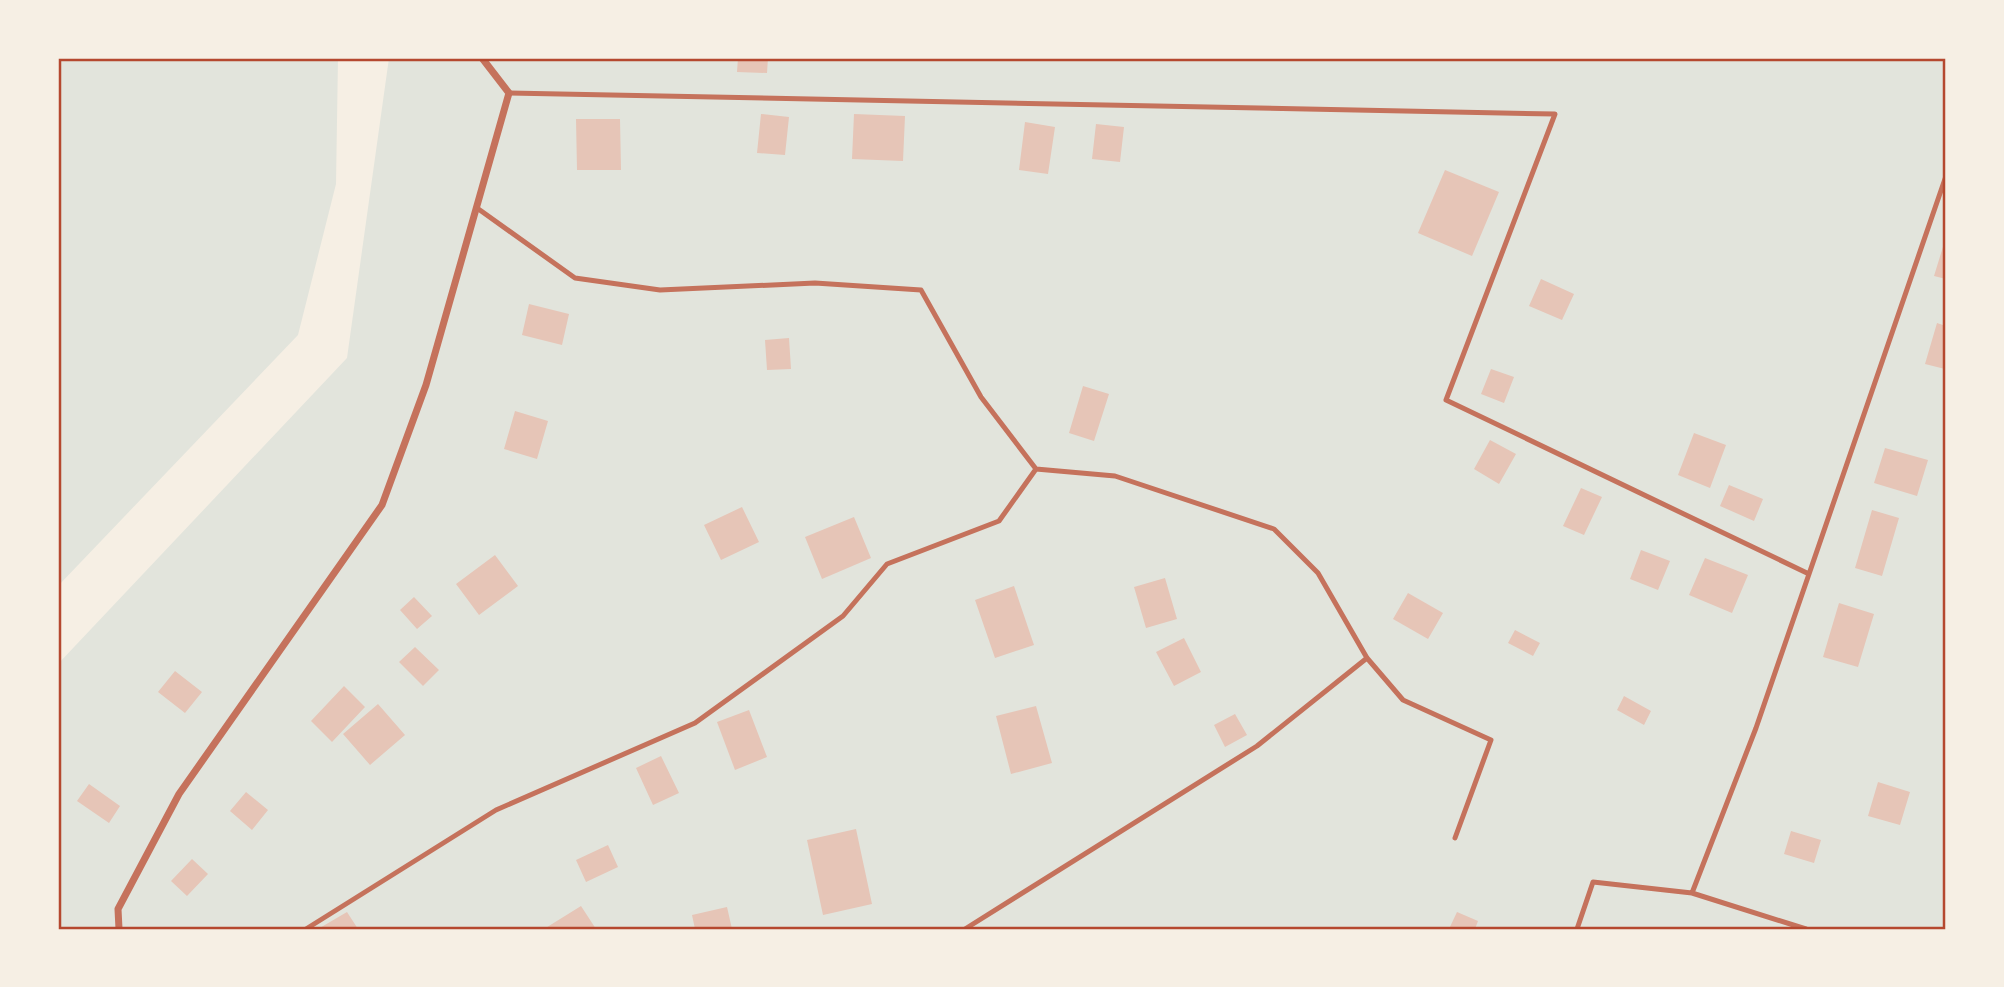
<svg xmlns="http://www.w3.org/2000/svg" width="2004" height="987" font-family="'PT Sans Narrow',sans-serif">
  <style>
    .green { fill: #e2e4dc }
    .building { fill: #e6c5b7 }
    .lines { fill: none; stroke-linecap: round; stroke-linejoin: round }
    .service { stroke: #c5725c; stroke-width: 5 }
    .minor { stroke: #c5725c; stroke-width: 7 }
    .neatline { fill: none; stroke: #b5482f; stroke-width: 2.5 }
  </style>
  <rect width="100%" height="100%" fill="#f6efe4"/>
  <path class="green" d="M58,58h280l-2,126 -38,151 -240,251z
    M389,58h1557v871h-1888v-265l289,-306z"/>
  <path class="building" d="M738,58h30l-1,15 -30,-1z
    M761,114l28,3 -4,38 -28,-2z
    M854,114l51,2 -2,45 -51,-2z
    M576,119h44l1,51h-44z
    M1025,122l30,5 -7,47 -29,-4z
    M1096,124l28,3 -4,35 -28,-3z
    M1445,170l54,22 -27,64 -54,-23z
    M1946,237v42l-12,-3z
    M1541,279l33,15 -12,26 -33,-14z
    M529,304l40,10 -7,31 -40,-10z
    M1937,323l9,3 -1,43 -20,-5z
    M789,338l2,31 -24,1 -2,-30z
    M1491,369l23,8 -10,26 -23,-9z
    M1083,386l26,8 -15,47 -25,-8z
    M515,411l33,10 -11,38 -33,-10z
    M1694,433l32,12 -16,43 -32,-13z
    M1490,440l26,14 -17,30 -25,-15z
    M1885,448l43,12 -11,36 -43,-13z
    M1729,485l34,14 -9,22 -34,-15z
    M1581,488l21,9 -18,38 -21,-9z
    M742,507l17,35 -38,18 -17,-35z
    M1872,510l27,8 -17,58 -27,-8z
    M854,517l17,41 -49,21 -17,-42z
    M1641,550l29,11 -12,29 -28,-11z
    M495,555l23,31 -39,29 -23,-31z
    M1705,558l43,17 -16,38 -43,-18z
    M1165,578l12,41 -31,9 -12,-41z
    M1014,586l20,59 -39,13 -20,-58z
    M1408,593l35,20 -15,26 -35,-20z
    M414,597l18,19 -15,13 -17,-19z
    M1839,603l35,11 -16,53 -35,-10z
    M1515,630l25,13 -7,13 -25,-13z
    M1184,638l17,34 -27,14 -18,-34z
    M415,647l24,23 -16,16 -24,-24z
    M175,671l27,21 -17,21 -27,-21z
    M344,686l21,21 -33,35 -21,-21z
    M1624,696l27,15 -7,14 -27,-15z
    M378,704l27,31 -35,30 -27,-31z
    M1036,706l16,57 -41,11 -15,-58z
    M749,710l18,47 -32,13 -18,-48z
    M1235,714l12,21 -22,12 -11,-22z
    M661,756l18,37 -26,12 -17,-37z
    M1878,782l32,10 -10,33 -32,-9z
    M89,784l31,22 -11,17 -32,-22z
    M246,792l22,18 -16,20 -22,-19z
    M856,829l16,75 -49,11 -16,-75z
    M1791,831l30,9 -7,23 -30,-9z
    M608,845l10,22 -32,15 -10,-22z
    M192,859l16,15 -21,22 -16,-15z
    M581,906l15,23h-52z
    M727,907l5,22h-37l-3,-14z
    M347,912l11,17h-40z
    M1457,912l21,9 -3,8h-26z"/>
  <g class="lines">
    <path class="service" d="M509,93l1046,21 -109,286 363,174
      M477,208l98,70 85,12 155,-7 106,7 60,107 55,72 79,7 159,53 44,44 49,85 36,42 88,40 -36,98
      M306,929l190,-119 199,-87 148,-107 44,-52 112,-43 37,-52
      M965,929l292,-183 110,-88
      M1577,929l16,-47 99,11
      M1806,929l-114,-36 64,-165 190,-552"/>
    <path class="minor" d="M119,929l-1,-20 61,-115 203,-289 44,-120 83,-292 -27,-35"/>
  </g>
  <rect width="2004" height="987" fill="none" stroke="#f6efe4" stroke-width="119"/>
  <rect x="60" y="60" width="1884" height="868" class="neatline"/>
</svg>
